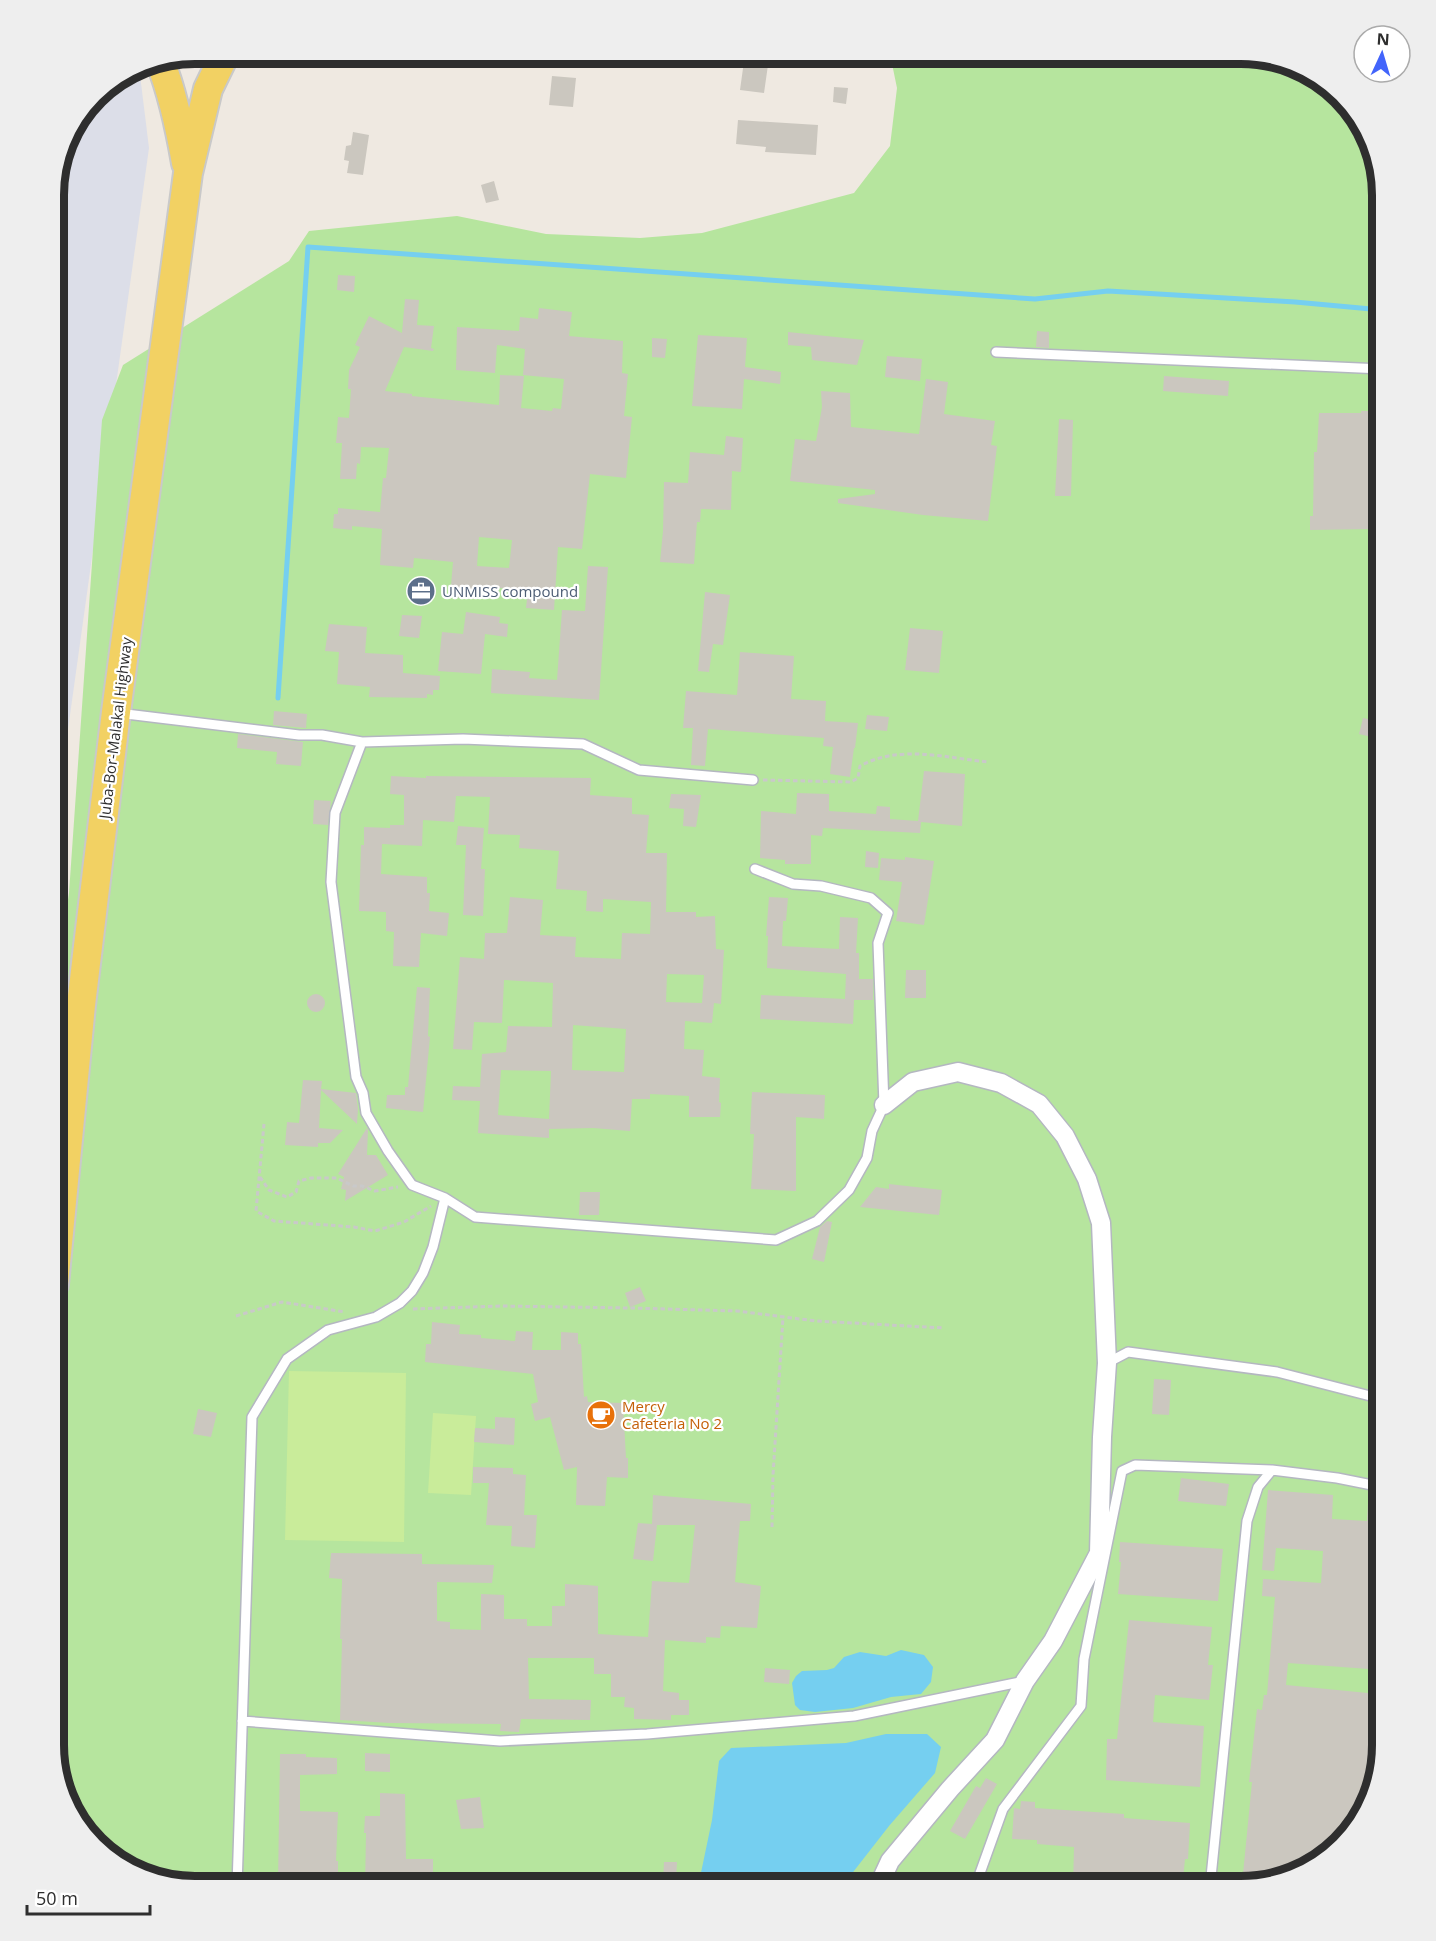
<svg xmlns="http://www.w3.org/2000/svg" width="1436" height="1941" font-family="'Open Sans',sans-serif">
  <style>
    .airport { fill: #dcdee8 }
    .green { fill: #b6e59e }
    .pitch { fill: #c9ec9a }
    .water { fill: #75cff0 }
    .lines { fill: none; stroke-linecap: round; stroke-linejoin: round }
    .stream { stroke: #75cff0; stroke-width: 5 }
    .building { fill: #cbc7bf; fill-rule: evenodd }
    .service-casing { stroke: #b4b7c1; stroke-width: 12 }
    .minor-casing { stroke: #b4b7c1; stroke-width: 21 }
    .primary-casing { stroke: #c9c9c9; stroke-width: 32 }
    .path { stroke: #c9c9c9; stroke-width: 3; stroke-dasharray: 4.5 3; stroke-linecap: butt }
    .service { stroke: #fff; stroke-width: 9 }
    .minor { stroke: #fff; stroke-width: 18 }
    .primary { stroke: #f2d163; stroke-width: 28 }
    .labels { text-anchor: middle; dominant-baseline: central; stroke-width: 4.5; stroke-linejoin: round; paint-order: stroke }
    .service-label { font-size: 15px; fill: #4e5e75; stroke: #fff; text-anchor: start }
    .street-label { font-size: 15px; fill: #2e2e2e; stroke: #fff }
    .food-label { font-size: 15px; fill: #c56008; stroke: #fff; text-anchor: start }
    .rim { fill: none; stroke: #2e2e2e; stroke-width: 8 }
  </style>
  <rect width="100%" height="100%" fill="#efe9e1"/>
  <path class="airport" d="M136,68l4,7 9,73 -95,682v-644l15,-54 33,-43z"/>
  <path class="green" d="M890,54h360l62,19 51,51 19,71v1551l-19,70 -51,52 -71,19h-1055l-62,-19 -51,-51 -19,-71v-749l15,-104 33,-473 21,-55 166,-104 20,-30 148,-15 89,18 94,4 62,-5 152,-40 36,-47 7,-58z"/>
  <path class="pitch" d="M289,1371l117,2 -2,169 -119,-2z
    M433,1413l43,3 -5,79 -43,-2z"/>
  <path class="water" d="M901,1650l23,5 9,12 -2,15 -10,12 -30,3 -38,11 -38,4 -15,-2 -5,-5 -3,-22 4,-7 6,-5 25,-1 7,-2 10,-11 16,-5 26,4z
    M886,1734h41l14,13 -6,26 -46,53 -39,50 -5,11h-147l14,-67 7,-59 12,-13 115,-5z"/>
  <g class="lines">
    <path class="stream" d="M278,698l30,-451 727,52 73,-8 187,11 87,8"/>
  </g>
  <path class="building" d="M745,54h18v4h6l-5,35 -24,-3z
    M552,76l24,2 -3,29 -24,-2z
    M834,87l14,1 -2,16 -13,-2z
    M738,120l80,5 -2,30 -51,-3 1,-5 -30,-3z
    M353,132l16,3 -6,40 -16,-2 2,-12 -5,-1 2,-14 5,-1z
    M494,181l5,19 -13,3 -5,-18z
    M338,275l17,1 -1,16 -17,-2z
    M405,299l14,1 -2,25 17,1 -3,22 3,1 -1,2 -29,-4 -19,44 27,3v2l87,9 1,-30 24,1 -3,32 31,3 1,-3 8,1 3,-30 -41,-4 2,-26 -28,-4 -2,28 -39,-3 1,-43 62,4 1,-14 18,2 1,-11 33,4 -3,24 54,5 -1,32 6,1 -4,42 8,1 -6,61 -36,-4 -8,75 -24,-2 -4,63 -28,-2 2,-18 -53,-4 -1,13 -24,-2 3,-35 -39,-4 -1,10 -33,-3 2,-36 -30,-3v4l-19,-2 1,-14h4v-6l42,4 3,-34h3l3,-30 -28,-1 -1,17 -3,-1 -1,16h-16l2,-36h-6l2,-26 11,1 2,-29h-3l1,-19 11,-23 -5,-2 14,-29 33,17zM479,537l33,3 -3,28 -32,-2z
    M1037,331l12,1v16l-13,-1z
    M788,332l76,8 -7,25 -45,-5 -1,-13 -23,-2z
    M698,335l49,3 -2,29 36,5 -1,12 -36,-5 -2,30 -50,-3z
    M652,338l15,1 -2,19 -13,-1z
    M887,356l35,3 -2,22 -35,-4z
    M1164,376l65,5 -1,15 -65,-5z
    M926,379l22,3 -4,32 51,7 -4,24 6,1 -9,75 -65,-6 -85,-12v-4l37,-5v-4l-85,-9 5,-42 21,2 6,-34 -1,-16 29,2 1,34 68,7z
    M1361,411h21l-1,55h-2l-1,20h-2l1,22h-3l-1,21 -63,1v-14h3l1,-64h3l2,-39h42z
    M1059,419l14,1 -2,76h-16z
    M726,436l17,2 -2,34 -9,-1 -1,39 -30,-1 -1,13h-3l-3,42 -34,-2 3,-31 1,-49 24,1 2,-31 34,3z
    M588,566l20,1 -9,133 -108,-7 1,-24 38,3 -1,6 28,2 5,-70 23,1z
    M705,592l25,3 -7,50 -10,-1 -4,28 -11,-1z
    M466,612l34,5 -1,6 9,1 -1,13 -22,-3 -4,40 -43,-3 4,-39 21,2z
    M402,615l20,1 -3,22 -20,-2z
    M329,624l38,3 -2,26 38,2v18l37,3 -1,14h-6v5l-6,-1v4l-58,-1 1,-10 -33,-3 2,-32 -14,-1z
    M910,628l33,3 -4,42 -34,-3z
    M740,652l54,4 -3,43 35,2 -1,20 33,2 -3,25h-1l-4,29 -20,-3 3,-27 -10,-1 1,-8 -116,-9 -3,37 -14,-1 2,-37h-10l3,-37 51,4z
    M274,711l33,3 -1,14 -33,-3z
    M867,715l22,2 -2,14 -22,-2z
    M1363,718l19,4 -2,17 -21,-5z
    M238,734l65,8 -2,24 -25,-2 1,-12 -40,-4z
    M924,771l41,3 -3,52 -41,-4 -1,11 -97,-5 -1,8 -11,-1v29h-26v-4l-25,-2 1,-47 35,3 1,-21 32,1v17l47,3 1,-8 13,1v12l28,2z
    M391,776l35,2v-2l165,2 -1,17 42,3v16l17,1 -3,38h21l-1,59h30v5l19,-1 1,33 8,1 -3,54 -7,-1 -2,20 -27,-2 -1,28 20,1 -2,26 18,2 -1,24 2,1 -1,14h-31v-21l-39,-2v5h-18l-2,32 -37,-3 -44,1v9l-71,-5 2,-32 -28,-1 1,-14 27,1 2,-33 24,-2 2,-26 44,1 1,-44 -49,-3 -2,43 -28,-1 -2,28 -19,-1 7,-92 24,2 1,-26h22l3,-36 33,3 -3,35 36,2 -1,20 46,2 1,-26 28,1 1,-32 -48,-3v13l-17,-1 1,-20 -31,-2 3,-38 -40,-3 1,-13 -32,-1 2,-37 -34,-1 -2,26 -31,-2 -1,26 -40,-2 -1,30 46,3v16h3l-1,18 20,2 -2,23 -26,-3 -2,34 -26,-1 1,-34 -8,-1v-19l-27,-1 2,-66h3v-18l26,1v-3h14v-30l-14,-1zM667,974l37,1 -2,28 -36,-1zM573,1025l53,4 -2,43 -52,-2zM501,1070l50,1 -2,48 -51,-4z
    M671,794l30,1 -5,32 -13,-1 1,-17 -15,-1z
    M314,800l17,1 -3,24 -15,-1z
    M458,826l26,2 -3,41h4l-2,47 -20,-1 3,-70h-10z
    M866,851l13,2 -1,15 -13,-1z
    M905,857l29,4 -10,64 -28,-4 6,-39 -23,-2 2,-22 24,2z
    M769,897l19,1 -2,23h-3l-1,25 57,3 1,-32 18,1 -2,35h3v26h14v21h-19l-1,24 -93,-5 1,-24 84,4 1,-25 -79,-6 1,-32h-2z
    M906,970h20v28h-21z
    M417,987l13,1 -2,48 2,1 -7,75 -37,-4 1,-13h18v-8h3z
    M307 1003a9 9 0 1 1 18 0a9 9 0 1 1-18 0Z
    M303,1080l19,1 -1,8 35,4 2,16 -1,15 -36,-34 -2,38 24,2 -13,13h-12v4l-33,-2 2,-23 12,1z
    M752,1092l73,3 -1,24 -28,-2v74l-45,-2 3,-55h-4z
    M367,1128l1,2 -1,25h9l12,20 -43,26 1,-11 -5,-1 3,-12 -6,-3z
    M889,1184l53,6 -3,25 -79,-8 16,-20 13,2z
    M580,1192h20l-1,23h-20z
    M827,1221l5,1 -8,40 -12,-3 8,-32z
    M640,1287l6,14 -16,6 -5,-14z
    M432,1322l28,3 -1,9 22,1v3l34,3 1,-10 17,1 -1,18h29v-18l17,1v11h3l3,53 3,-1 1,6 35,1 3,55h2v20l-21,-1 -2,29 -29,-1 1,-38 -13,3 -14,-53 -15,4 -4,-17 7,-2 -5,-28 -108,-12 1,-18h5z
    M1154,1379l17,1 -2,35 -17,-1z
    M198,1409l19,4 -6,24 -18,-3z
    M495,1417l20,1 -1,27 -40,-3 1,-14 20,1z
    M473,1467l40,1v6l13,1 -2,40h13l-2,33 -24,-2 1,-20 -26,-1 3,-42h-16z
    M1181,1478l48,6 -3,22 -48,-5z
    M1268,1490l65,5 -1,24 35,2 1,-18 14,1v166l-94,-7 -2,22 92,9 -3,28 7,1v23l-19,70 -51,52 -46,12v-4l-23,-2 9,-92h-3l8,-73 5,1 2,-15h3l8,-98 -13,-1 1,-17 58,4 2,-32 -47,-3 -2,23 -12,-1z
    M653,1495l98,9 -1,17h-10l-5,61 26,4 -4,42 -36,-2 -1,12 -14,-1v6l-41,-3 -2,51 16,2v7h10v15h-18v5l-37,-1v-11l-10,-1 1,-10h-14v-23h-17v-16h-66l1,41 62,1 -1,20 -69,-1 -2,13 -19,-1 1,-7 -111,-1 -50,-3 2,-81h-2l2,-56v-4l-13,-1 2,-25 91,1v10l72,1 -2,18 -55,-1v39l13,1v7l31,1v-36l23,1v24h23v7h25v-20h13v-22l21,1 12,1v48l50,3 4,-56 37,2 6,-58h-41h3l-4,36 -20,-2 5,-36 14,1z
    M1120,1542l103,7 -5,52 -100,-7 3,-32h-2z
    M1129,1620l83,7 -4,38h5l-4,35 -54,-5 -2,27 51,4 -4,61 -94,-7 1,-41h10z
    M765,1668l25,2 -1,14 -25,-2z
    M365,1753l25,1v18l-25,-1z
    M280,1754h26v3l31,1v16l-37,1v36l38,1 -2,49h2v13l-39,-2v13l-21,-1z
    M986,1778l11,6 -32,55 -15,-8 26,-45 4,2z
    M380,1793l25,1 1,65h27v14h-23l-1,14h-44l1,-54h-2l1,-17h15z
    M480,1797l4,31 -23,1 -5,-29z
    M1021,1801l14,1v6l89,6v4l66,5 -2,36h-3l-2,20 -38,-3 -1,11h-71l1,-40 -37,-3v-4l-25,-1 2,-31 6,1z
    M664,1862h13l-1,19h-13z"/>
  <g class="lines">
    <g class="service-casing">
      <path id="service" d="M996,352l386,17
        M118,713l181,22h23l40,7 101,-3 120,5 56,26 114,10
        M362,742l-27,71 -4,69 25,195 7,16 3,20 22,38 24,34 33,13 30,19 301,23 41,-19 32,-31 18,-32 5,-27 12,-26 -6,-162 10,-30 -17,-15 -50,-12 -28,-2 -38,-15
        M1107,1363l21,-11 149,20 105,27
        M1272,1470l65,8 45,9
        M242,1721l258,20 147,-7 207,-18 171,-35
        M237,1887l15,-470 35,-58 41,-29 48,-13 24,-14 12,-12 11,-18 10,-26 12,-49
        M975,1887l28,-78 78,-103 3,-47 38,-188 13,-6 137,5 -14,17 -11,34 -37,366"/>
    </g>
    <g class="minor-casing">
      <path id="minor" d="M878,1887l12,-26 60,-72 45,-49 30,-59 28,-40 46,-88 3,-116 5,-74 -6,-140 -14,-44 -22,-43 -26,-32 -38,-21 -43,-11 -45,10 -29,23"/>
    </g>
    <g class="primary-casing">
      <path id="primary" d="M160,61c13,33 20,67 26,102
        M54,1284l27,-279 35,-293 72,-539 20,-84 17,-35"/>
    </g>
    <path class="path" d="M763,780l88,2 7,-4 2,-12c40,-22 86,-8 128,-4
      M264,1124l-8,87 18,10 80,6 21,4 29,-9 27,-16
      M260,1177l9,13 18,7 9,-5 3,-11 12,-3h26l16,8h9l13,5 23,-4
      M413,1309l88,-3 130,2 106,3 79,10 128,7
      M236,1316l46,-14 63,10
      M772,1527l1,-52 10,-158"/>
    <use href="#service" class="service"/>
    <use href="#minor" class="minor"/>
    <use href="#primary" class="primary"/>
  </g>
  <defs>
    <g id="office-disc" transform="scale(1.5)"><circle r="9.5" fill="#5c6f8a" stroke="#fff"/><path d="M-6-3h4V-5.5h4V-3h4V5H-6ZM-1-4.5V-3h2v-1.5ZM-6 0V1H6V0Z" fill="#fff"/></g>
    <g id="cafe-disc" transform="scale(1.5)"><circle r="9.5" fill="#e8710a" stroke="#fff"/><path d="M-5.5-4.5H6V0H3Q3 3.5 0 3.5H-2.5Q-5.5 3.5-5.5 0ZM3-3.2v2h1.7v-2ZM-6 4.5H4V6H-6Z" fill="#fff"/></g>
  </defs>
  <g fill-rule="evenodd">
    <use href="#office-disc" x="421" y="591"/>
    <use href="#cafe-disc" x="601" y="1415"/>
  </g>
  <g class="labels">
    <g class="service-label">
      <text x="442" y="591">UNMISS compound</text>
    </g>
    <g class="street-label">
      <text transform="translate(115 728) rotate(-83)">Juba-Bor-Malakal Highway</text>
    </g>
    <g class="food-label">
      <text x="622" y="1406">Mercy<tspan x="622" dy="17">Cafeteria No 2</tspan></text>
    </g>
  </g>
  <path d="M0 0H1436V1941H0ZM195 64H1241A131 131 0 0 1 1372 195V1745A131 131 0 0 1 1241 1876H195A131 131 0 0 1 64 1745V195A131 131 0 0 1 195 64Z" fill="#eee" fill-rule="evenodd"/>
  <path class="rim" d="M195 64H1241A131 131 0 0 1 1372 195V1745A131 131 0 0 1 1241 1876H195A131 131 0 0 1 64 1745V195A131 131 0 0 1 195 64Z"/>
  <g transform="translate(1382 54) rotate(4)"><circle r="28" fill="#ffffff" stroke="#ababab" stroke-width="1.5"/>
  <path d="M0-4.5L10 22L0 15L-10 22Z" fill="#4264fb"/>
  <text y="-9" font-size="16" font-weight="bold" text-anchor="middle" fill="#2e2e2e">N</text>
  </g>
  <path d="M27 1905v9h123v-9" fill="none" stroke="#2e2e2e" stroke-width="3"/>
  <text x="36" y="1905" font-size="18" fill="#2e2e2e" stroke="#ffffff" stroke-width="4.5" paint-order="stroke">50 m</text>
</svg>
